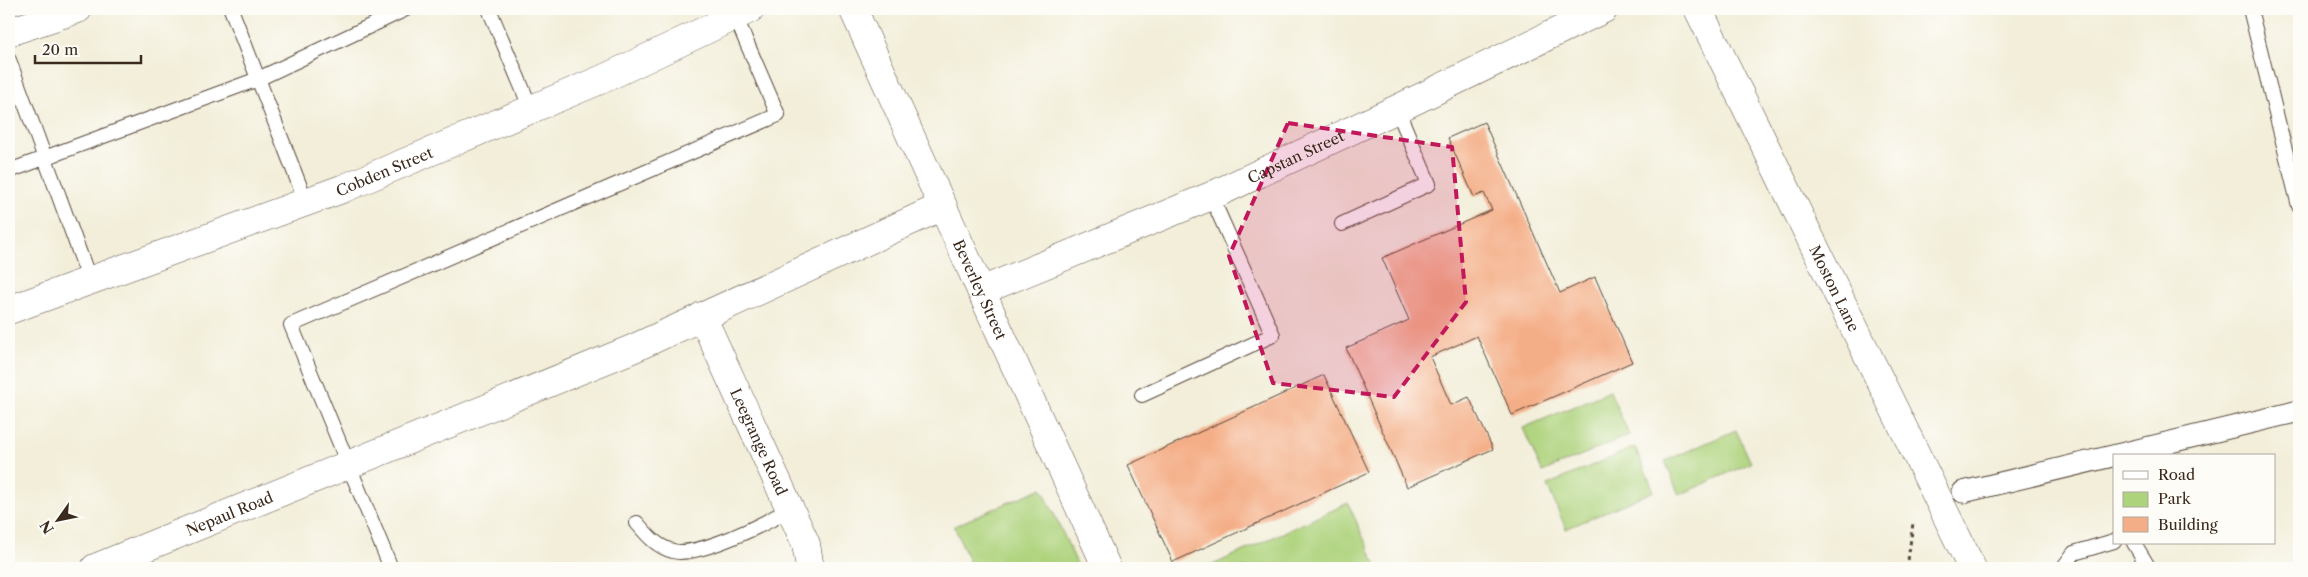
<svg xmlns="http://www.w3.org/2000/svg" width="2308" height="577" font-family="'Libre Caslon Text',serif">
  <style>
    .green { fill: #aed37d; stroke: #747e4e }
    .building { fill: #f4ae87 }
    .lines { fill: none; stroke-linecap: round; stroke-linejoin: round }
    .service-casing { stroke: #56473a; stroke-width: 16 }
    .pedestrian-casing { stroke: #56473a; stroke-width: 23 }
    .minor-casing { stroke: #56473a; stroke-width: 29 }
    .tertiary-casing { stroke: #56473a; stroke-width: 29 }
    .path { stroke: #56473a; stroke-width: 3; stroke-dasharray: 4 4; stroke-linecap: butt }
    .service { stroke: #fff; stroke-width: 14 }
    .pedestrian { stroke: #fff; stroke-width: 21 }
    .minor { stroke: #fff; stroke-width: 28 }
    .tertiary { stroke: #fff; stroke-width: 28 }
    .marked { fill: #c2185b; fill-opacity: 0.2; stroke: #c2185b; stroke-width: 4; stroke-dasharray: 10 6; stroke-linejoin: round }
    .labels { text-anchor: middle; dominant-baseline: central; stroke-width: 4.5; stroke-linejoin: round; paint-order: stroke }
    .street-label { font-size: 15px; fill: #3b2a1e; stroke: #fdfcf7 }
  </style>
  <rect width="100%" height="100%" fill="#fdfcf7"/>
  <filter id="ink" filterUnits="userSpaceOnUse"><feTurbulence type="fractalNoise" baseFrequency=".02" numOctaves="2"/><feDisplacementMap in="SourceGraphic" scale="10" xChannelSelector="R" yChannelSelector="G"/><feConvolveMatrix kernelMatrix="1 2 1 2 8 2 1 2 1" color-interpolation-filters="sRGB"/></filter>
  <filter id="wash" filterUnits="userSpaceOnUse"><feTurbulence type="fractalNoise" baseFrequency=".0096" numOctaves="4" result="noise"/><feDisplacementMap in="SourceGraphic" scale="20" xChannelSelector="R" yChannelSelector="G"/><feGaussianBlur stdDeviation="1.12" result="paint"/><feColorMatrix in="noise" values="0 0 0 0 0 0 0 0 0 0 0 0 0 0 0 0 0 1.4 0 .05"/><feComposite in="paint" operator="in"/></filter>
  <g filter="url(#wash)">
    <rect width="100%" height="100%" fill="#f2eed9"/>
    <path class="green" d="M1610,391l19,44 -87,37 -19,-44z
      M1736,430l15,33 -72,32 -14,-34z
      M1635,447l19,44 -88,38 -19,-44z
      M1042,488l37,80h-107l-18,-42z
      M1348,503l29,65h-171z"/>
    <g id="blocks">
      <path class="building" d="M1484,122l76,171 35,-16 37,85 -120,53 -35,-79 -47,21 21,48 18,-8 24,52 -86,38 -61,-139 63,-28 -27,-62 110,-48 -8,-17 -10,4 -26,-59z
        M1324,375l45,97 -196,90 -45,-97z"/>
    </g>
  </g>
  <g filter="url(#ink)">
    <use href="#blocks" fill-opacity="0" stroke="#56473a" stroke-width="1"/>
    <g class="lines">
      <g class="service-casing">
        <path id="service" d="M231,9l75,193
          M489,9l42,100
          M2250,9l49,197
          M9,60l81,221
          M9,171l249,-92 148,-70
          M1342,224l87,-40 -32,-75
          M1142,395l131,-60 -62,-139
          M637,523c10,12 20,24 36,28 22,7 96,-28 115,-42
          M2134,543l15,25
          M391,568l-100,-243 487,-210 -45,-104
          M2063,568l11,-15 40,-12"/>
      </g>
      <g class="pedestrian-casing">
        <path id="pedestrian" d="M1963,492l336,-81"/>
      </g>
      <g class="minor-casing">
        <g id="minor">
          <path id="s1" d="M853,9l254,559"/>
          <path d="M9,32l69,-23"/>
          <path id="s2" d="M981,291l230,-95 186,-87 207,-100"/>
          <path id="s3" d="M9,310l333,-121 263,-111 145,-69"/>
          <path id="s4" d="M702,316l104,228 4,24"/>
          <path id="s5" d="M95,568l537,-219 311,-143"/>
        </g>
      </g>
      <g class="tertiary-casing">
        <g id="tertiary">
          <path id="s6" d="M1698,9l274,559"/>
        </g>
      </g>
      <path class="path" d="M1907,568l6,-45"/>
      <use href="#service" class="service"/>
      <use href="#pedestrian" class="pedestrian"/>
      <use href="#minor" class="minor"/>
      <use href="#tertiary" class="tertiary"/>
    </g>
  </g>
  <path class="marked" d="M1288,123l164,24 14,155 -72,95 -121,-14 -44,-127z"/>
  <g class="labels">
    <g class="street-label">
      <text stroke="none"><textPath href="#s2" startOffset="342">Capstan Street</textPath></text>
      <text stroke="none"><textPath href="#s3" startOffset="400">Cobden Street</textPath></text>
      <text stroke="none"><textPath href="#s1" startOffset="308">Beverley Street</textPath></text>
      <text stroke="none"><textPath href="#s6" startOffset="311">Moston Lane</textPath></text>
      <text stroke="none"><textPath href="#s4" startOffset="138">Leegrange Road</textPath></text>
      <text stroke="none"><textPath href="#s5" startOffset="145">Nepaul Road</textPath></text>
    </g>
  </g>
  <rect width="2308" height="577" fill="none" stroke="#fdfcf7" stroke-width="30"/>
  <rect x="2113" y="454" width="162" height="90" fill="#fdfcf7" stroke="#afa8a0"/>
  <rect x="2123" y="471" width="25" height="8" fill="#ffffff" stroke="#afa8a0"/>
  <text x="2158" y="480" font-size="15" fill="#3b2a1e">Road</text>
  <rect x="2123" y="492" width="25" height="15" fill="#aed37d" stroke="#afa8a0"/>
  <text x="2158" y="504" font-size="15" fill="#3b2a1e">Park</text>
  <rect x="2123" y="517" width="25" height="15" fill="#f4ae87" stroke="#afa8a0"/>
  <text x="2158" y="530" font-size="15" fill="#3b2a1e">Building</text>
  <g transform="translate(58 520) rotate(237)" stroke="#fdfcf7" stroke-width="4" paint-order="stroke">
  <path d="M0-4L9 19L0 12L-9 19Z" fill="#3b2a1e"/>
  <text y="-8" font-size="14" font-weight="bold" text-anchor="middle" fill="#3b2a1e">N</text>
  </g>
  <path d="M35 55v8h106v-8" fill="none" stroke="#3b2a1e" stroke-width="2.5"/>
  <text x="42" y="55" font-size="15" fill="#3b2a1e" stroke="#fdfcf7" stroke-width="4" paint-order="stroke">20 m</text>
</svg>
